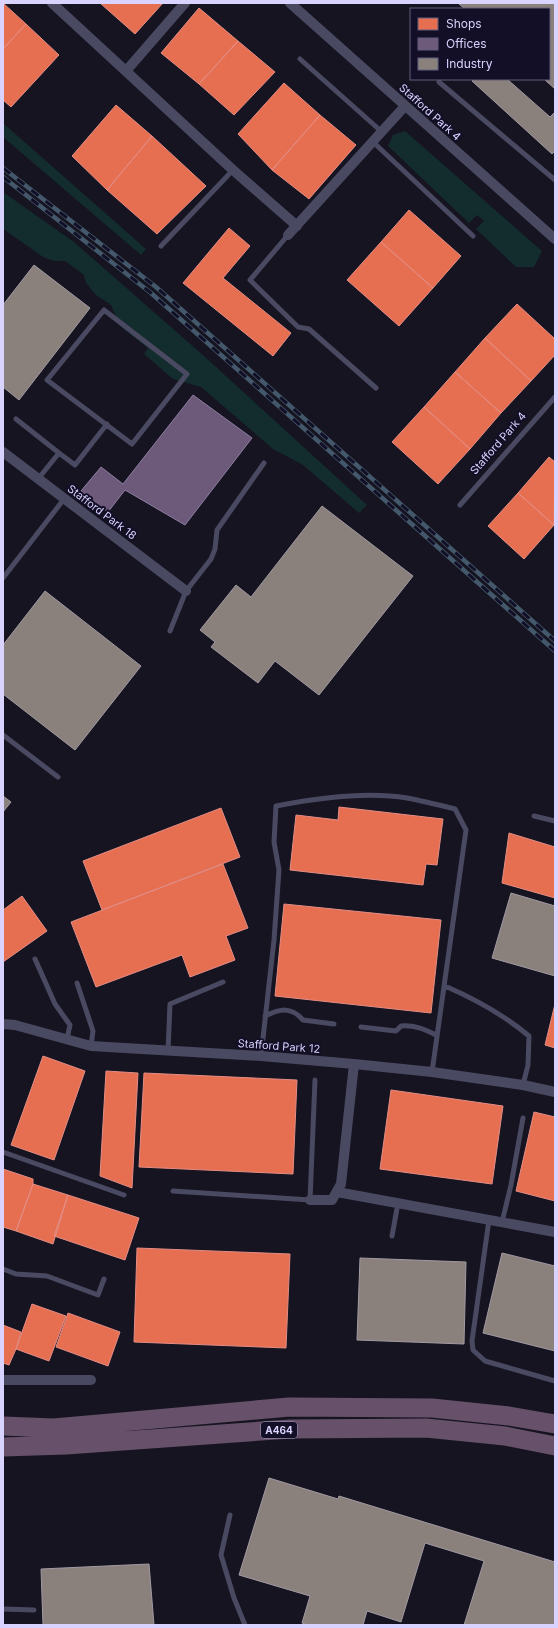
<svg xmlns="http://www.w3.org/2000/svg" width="558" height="1628" font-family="Inter,sans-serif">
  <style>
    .green { fill: #132c2d }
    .shops { fill: #e76f51; stroke: #e38d85 }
    .offices { fill: #6d597a; stroke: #8d7ea2 }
    .industry { fill: #8a817c; stroke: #a29aa3 }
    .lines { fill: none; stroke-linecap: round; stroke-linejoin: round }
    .lane { stroke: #4a4962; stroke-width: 5 }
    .street { stroke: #4a4962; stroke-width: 10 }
    .highway { stroke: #67516a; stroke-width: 19 }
    .rail-casing { stroke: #43596b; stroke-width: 4.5 }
    .rail { stroke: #130f26; stroke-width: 3; stroke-dasharray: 9; stroke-linecap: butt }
    .labels { text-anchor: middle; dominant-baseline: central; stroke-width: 4; stroke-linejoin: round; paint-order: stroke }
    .shield { fill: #130f26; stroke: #9e99be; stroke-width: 1 }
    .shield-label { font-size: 10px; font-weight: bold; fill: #d9d4ff }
    .street-label { font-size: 11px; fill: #d9d4ff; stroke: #130f26 }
  </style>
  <rect width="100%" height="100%" fill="#161421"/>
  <path class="green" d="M3,123l143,126 -5,6 -138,-118z
    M405,131l137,120 -8,16h-18l-40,-38 8,-8 -7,-6 -8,8 -81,-77 5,-11z
    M3,192l71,50 130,114 163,149 -8,8 -56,-48 -30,-16 -72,-62 -28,-8 -29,-25 4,-6 -28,-22 -9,-21 -15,-10 -10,-12 -2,-8 -19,-14h-11l-11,-4 -40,-28z"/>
  <path class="shops" d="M3,3l23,21 -23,25z
    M100,3h63l-28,31z
    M199,8l39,33 -39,43 -38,-31z
    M26,24l33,31 -48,52 -8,-7v-51z
    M238,41l37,31 -41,43 -35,-31z
    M284,83l36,32 -48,55 -34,-36z
    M116,105l36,31 -45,54 -35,-34z
    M320,115l36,30 -47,54 -37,-29z
    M152,136l54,50 -49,48 -50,-44z
    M409,210l52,46 -28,32 -52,-46z
    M229,228l21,18 -27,32 68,55 -18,23 -90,-73z
    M381,242l52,46 -34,38 -52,-46z
    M517,304l38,35v16l-24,26 -46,-43z
    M485,338l46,43 -30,32 -46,-41z
    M455,372l46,41 -31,36 -46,-42z
    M424,407l46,42 -32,35 -46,-42z
    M549,457l6,5 -1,63 -36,-32z
    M518,493l36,32 -30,34 -36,-33z
    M339,807l104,12 -6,46 -11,-1 -3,21 -133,-15 6,-55 42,5z
    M221,808l19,49 -138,53 -19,-49z
    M509,833l46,14v51l-53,-15z
    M223,864l25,64 -22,8 9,24 -45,17 -8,-22 -86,32 -25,-65z
    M22,896l25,35 -44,31v-52z
    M284,904l157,16 -10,93 -156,-17z
    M555,1004v44l-10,-3z
    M43,1056l42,15 -31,89 -43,-15z
    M106,1071l32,2 -6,115 -32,-12z
    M144,1073l153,7 -4,94 -154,-7z
    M391,1090l112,16 -11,78 -112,-15z
    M534,1112l21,5v84l-39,-10z
    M3,1169l30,10v5l-17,47 -13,-4z
    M33,1184l35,11 -15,49 -37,-13z
    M68,1195l71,23 -14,42 -71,-24z
    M137,1248l153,6 -4,94 -152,-6z
    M32,1304l34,12 -17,45 -33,-12z
    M68,1313l52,19 -12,34 -52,-19z
    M3,1325l18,7 -5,17 -7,16 -6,-2z"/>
  <path class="offices" d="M193,395l59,43 -67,87 -60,-35 -17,22 -27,-21 20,-24 22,17z"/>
  <path class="industry" d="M460,3h95v86l-11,-10h5v-70h-84l-6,-5z
    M474,79h33l43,38 5,-5v39l-3,3 -80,-73z
    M34,265l56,43 -71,92 -16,-13v-82z
    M322,506l91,70 -94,119 -44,-34 -17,22 -47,-36 4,-5 -15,-12 36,-45 15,12z
    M45,591l96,75 -66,84 -72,-56v-49z
    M3,796l8,6 -8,10z
    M511,893l44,13v70l-63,-18z
    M502,1253l53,13v85l-72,-18z
    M360,1258l106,4 -2,82 -107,-4z
    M269,1478l69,21 1,-3 216,66v63h-91l20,-64 -59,-18 -24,79 -34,-11 -4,14h-55l-6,-2 8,-27 -71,-21z
    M149,1564l5,61h-111l-2,-56z"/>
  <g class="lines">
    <path class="lane" d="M300,59l82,73
      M439,82l116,98
      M373,142l100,94
      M288,235l-38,45 48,47 11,2 67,59
      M161,246l72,-76
      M104,310l83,64 -55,70 -85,-64z
      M16,419l43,34
      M38,479l21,-26 16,12 32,-41
      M460,505l95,-108
      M3,578l61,-79
      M170,631l16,-40 25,-32 4,-10 2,-19 47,-67
      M3,735l55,42
      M534,816l21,5
      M35,959l20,45 15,21 -3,14
      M77,983l16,48 -2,15
      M445,986c30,13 59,29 84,50l-1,29 -5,20
      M265,1016c15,-7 26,-10 38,4l31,4
      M361,1027l35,4 5,-5c14,-1 23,3 35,9
      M168,1051l2,-47 53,-22
      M261,1056l13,-116 5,-70 -5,-28 2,-36c41,-8 90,-15 131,-8 16,3 32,7 48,11l11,21 -34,242
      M3,1152l121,43
      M173,1191l137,9 5,-120
      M489,1220l-17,121 1,9 12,11 70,20
      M502,1222l9,-37 12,-67
      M392,1236l6,-33
      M3,1269l13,5 31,2 51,19 6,-16
      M230,1515l-9,40 13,43 11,27
      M3,1609l31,1"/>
    <path class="street" d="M52,3l181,167 64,56
      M290,3l265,236
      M126,71l59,-68
      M288,235l117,-129
      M3,452l183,139
      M3,1024l12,1 76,21 170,10 93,8 78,8 91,13 32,7
      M337,1192l218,40
      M310,1200h22l9,-16 13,-120
      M3,1380h88"/>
    <path class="highway" d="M3,1426l51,2 235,-21 143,1 77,8 46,8
      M3,1447l63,-2 224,-16 136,-1 79,8 50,10"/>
    <g class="rail-casing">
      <path id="rail" d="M3,168l153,119 399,354
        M3,177l148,116 404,358"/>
    </g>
    <use href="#rail" class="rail"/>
  </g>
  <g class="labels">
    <rect class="shield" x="261" y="1422" width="36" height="16" rx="3"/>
    <g class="shield-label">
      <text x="279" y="1430">A464</text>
    </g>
    <g class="street-label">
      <text transform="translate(430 112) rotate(42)">Stafford Park 4</text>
      <text transform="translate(498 443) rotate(-49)">Stafford Park 4</text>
      <text transform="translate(102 512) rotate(37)">Stafford Park 18</text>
      <text transform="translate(279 1046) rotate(4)">Stafford Park 12</text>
    </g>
  </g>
  <rect width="558" height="1628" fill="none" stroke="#d9d4ff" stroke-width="8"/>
  <rect x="410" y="8" width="140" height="72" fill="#130f26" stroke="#625e7d"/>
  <rect x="418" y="18" width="20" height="12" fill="#e76f51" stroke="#625e7d"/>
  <text x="446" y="28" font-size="12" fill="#d9d4ff">Shops</text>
  <rect x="418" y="38" width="20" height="12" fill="#6d597a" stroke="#625e7d"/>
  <text x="446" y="48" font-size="12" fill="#d9d4ff">Offices</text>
  <rect x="418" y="58" width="20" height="12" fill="#8a817c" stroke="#625e7d"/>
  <text x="446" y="68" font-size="12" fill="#d9d4ff">Industry</text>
</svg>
